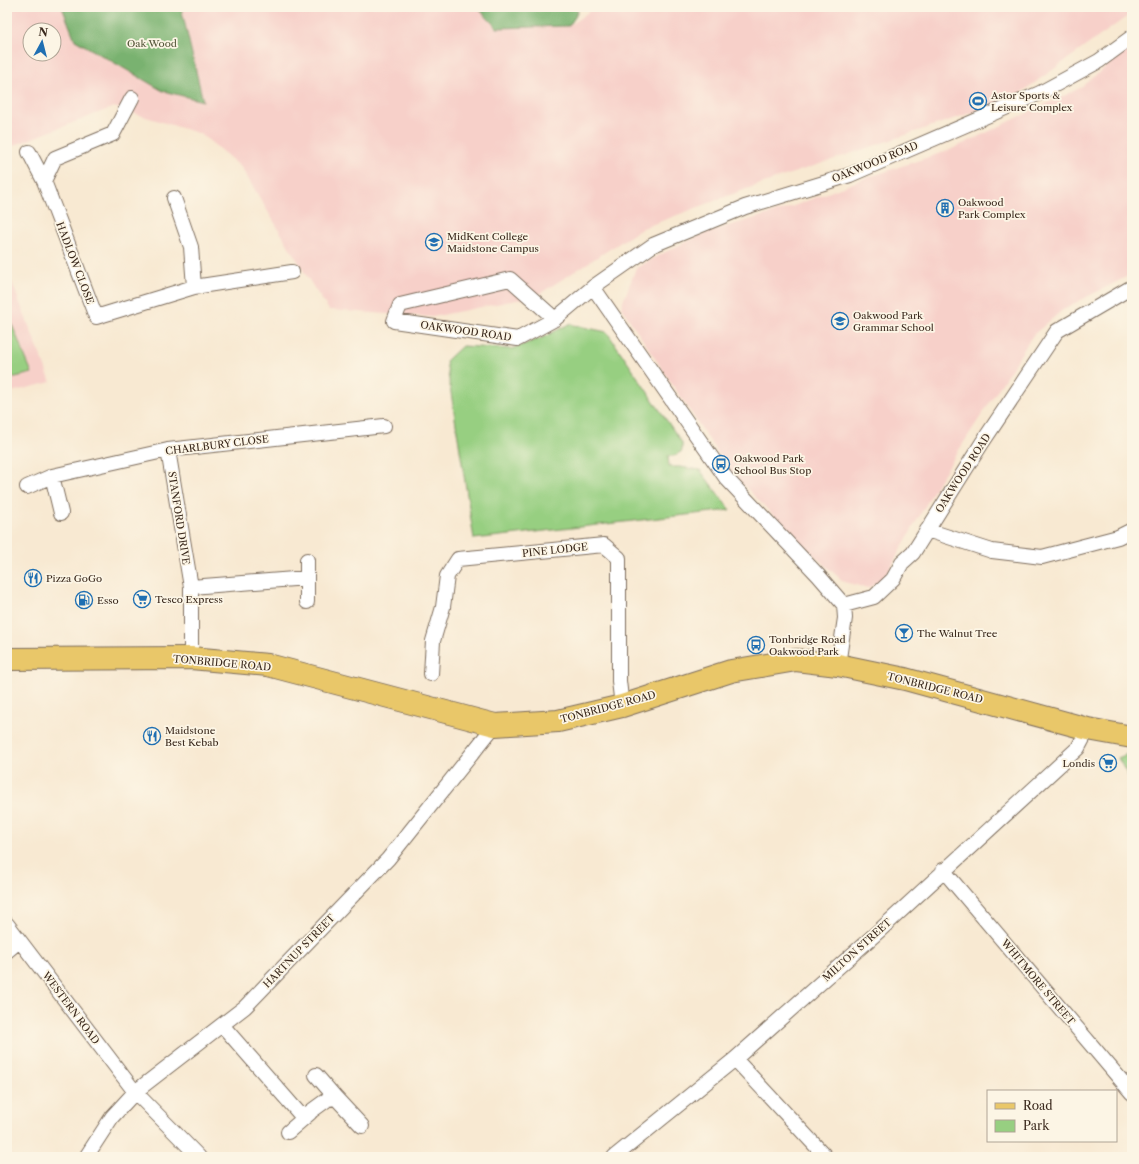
<svg xmlns="http://www.w3.org/2000/svg" width="1139" height="1164" font-family="'Libre Caslon Text',serif">
  <style>
    .built { fill: #f7d0c9; fill-rule: evenodd }
    .green { fill: #97cf81; stroke: #697c50 }
    .forest { fill: #79b26f; stroke: #5a6e46 }
    .lines { fill: none; stroke-linecap: round; stroke-linejoin: round }
    .street-casing { stroke: #7d6d5d; stroke-width: 16 }
    .primary-casing { stroke: #7d6d5d; stroke-width: 24 }
    .street { stroke: #fff; stroke-width: 14 }
    .primary { stroke: #e9c769; stroke-width: 22 }
    .labels { text-anchor: middle; dominant-baseline: central; stroke-width: 3.5; stroke-linejoin: round; paint-order: stroke }
    .park-label { font-size: 10px; fill: #525337; stroke: #fcf5e5 }
    .poi-label { font-size: 10px; fill: #3b2a1e; stroke: #fcf5e5; text-anchor: start }
    .street-label { font-size: 10px; fill: #3b2a1e; stroke: #fcf5e5 }
  </style>
  <rect width="100%" height="100%" fill="#fcf5e5"/>
  <filter id="ink" filterUnits="userSpaceOnUse"><feTurbulence type="fractalNoise" baseFrequency=".025" numOctaves="2"/><feDisplacementMap in="SourceGraphic" scale="8" xChannelSelector="R" yChannelSelector="G"/><feConvolveMatrix kernelMatrix="1 2 1 2 8 2 1 2 1" color-interpolation-filters="sRGB"/></filter>
  <filter id="wash" filterUnits="userSpaceOnUse"><feTurbulence type="fractalNoise" baseFrequency=".012" numOctaves="4" result="noise"/><feDisplacementMap in="SourceGraphic" scale="16" xChannelSelector="R" yChannelSelector="G"/><feGaussianBlur stdDeviation="0.9" result="paint"/><feColorMatrix in="noise" values="0 0 0 0 0 0 0 0 0 0 0 0 0 0 0 0 0 1.4 0 .05"/><feComposite in="paint" operator="in"/></filter>
  <g filter="url(#wash)">
    <rect width="100%" height="100%" fill="#f8e9d2"/>
    <path class="built" d="M7,7h55l13,33 128,60 -22,-93h296l20,21 72,-2 26,-19h537v6l-120,86 -266,90 -103,39 -107,68 -104,21 -103,-7 -15,-22 -73,-121 -40,-33 -87,-27 -107,41zM30,30h24v24h-24z
      M1132,45v229l-67,34 -32,27 -94,146 -56,100 -15,7 -24,-6 -44,-39 -71,-73 -108,-163 15,-39 37,-20 35,-16 78,-23 80,-31 84,-28 130,-62z
      M7,270l44,112 -44,11z"/>
    <path class="green" d="M7,313l25,60 -25,6z
      M569,324l38,8 75,111v8l-8,5h-6l1,11h11l20,3 30,40 -256,29 -28,-178 16,-15 49,3 31,-11z
      M1130,753h2v30l-14,-25z"/>
    <path class="forest" d="M62,7h119l22,94 -40,-10 -88,-51z
      M477,7h102l-4,10 -6,9 -72,2z"/>
  </g>
  <g filter="url(#ink)">
    <g class="lines">
      <g class="street-casing">
        <path id="street" d="M132,98l-19,36 -58,24 -11,23 52,136 98,-30 98,-15
          M29,152l15,29
          M174,198l17,49 3,40
          M593,287l133,191 92,97 26,30 1,13 -7,47
          M555,319l-45,-40 -110,26 -6,16 124,18 37,-20 38,-32 60,-42 92,-38 105,-32 190,-82 59,-32 33,-24
          M168,450l23,137v71
          M52,476l9,37
          M27,487l25,-11 116,-26 216,-24
          M927,530l65,21 50,6 76,-20 14,-7
          M307,560v42
          M191,587l116,-9
          M844,605l30,-8 19,-18 9,-16 11,-10 69,-110 75,-112 75,-44
          M431,674l2,-33 10,-34 4,-31 11,-17 146,-14 15,13v123l3,25
          M943,870l189,223
          M7,924l128,168 64,65
          M7,951l12,-10
          M222,1025l77,88 7,2 22,-16 8,-1 26,28
          M735,1059l91,98
          M316,1075l20,23
          M288,1132l22,-19
          M86,1157l26,-40 23,-25 110,-85 143,-148 107,-134
          M614,1157l121,-98 145,-129 198,-182 10,-19"/>
      </g>
      <g class="primary-casing">
        <path id="primary" d="M7,659l184,-1 77,7 227,60 63,-4 64,-15 109,-35 65,-11 42,5 67,14 183,50 44,8"/>
      </g>
      <use href="#street" class="street"/>
      <use href="#primary" class="primary"/>
    </g>
  </g>
  <defs>
    <g id="stadium-ring" transform="scale(0.9)"><circle r="9.5" fill="#fcf5e5" stroke="#1f6fb2" stroke-width="1.5"/><path d="M0-5a6.5 5 0 1 0 0 10a6.5 5 0 1 0 0-10ZM-3.5-1.8h7v3.6h-7Z" fill="#1f6fb2"/></g>
    <g id="building-ring" transform="scale(0.9)"><circle r="9.5" fill="#fcf5e5" stroke="#1f6fb2" stroke-width="1.5"/><path d="M-4-6H4V6H1V3H-1V6H-4ZM-2.5-4.3h1.7v1.8h-1.7ZM.8-4.3h1.7v1.8H.8ZM-2.5-1h1.7V.8h-1.7ZM.8-1h1.7V.8H.8Z" fill="#1f6fb2"/></g>
    <g id="university-ring" transform="scale(0.9)"><circle r="9.5" fill="#fcf5e5" stroke="#1f6fb2" stroke-width="1.5"/><path d="M0-5L7-2L0 1L-7-2ZM-4 1L0 2.5L4 1V4Q0 6-4 4Z" fill="#1f6fb2"/></g>
    <g id="school-ring" transform="scale(0.9)"><circle r="9.5" fill="#fcf5e5" stroke="#1f6fb2" stroke-width="1.5"/><path d="M0-5L7-2L0 1L-7-2ZM-4 1L0 2.5L4 1V4Q0 6-4 4Z" fill="#1f6fb2"/></g>
    <g id="bus-ring" transform="scale(0.9)"><circle r="9.5" fill="#fcf5e5" stroke="#1f6fb2" stroke-width="1.5"/><path d="M-5-6H5V4H4V6H2V4H-2V6H-4V4H-5ZM-3.5-4V0h7V-4ZM-3.5 1.2v1.5H-2V1.2ZM2 1.2v1.5H3.5V1.2Z" fill="#1f6fb2"/></g>
    <g id="restaurant-ring" transform="scale(0.9)"><circle r="9.5" fill="#fcf5e5" stroke="#1f6fb2" stroke-width="1.5"/><path d="M-5-6h1v4h1v-4h1v4h1v-4h1v5L-1.5 .5V6h-2V.5L-5-1ZM5-6V6H3V1.5H1.5Q1.5-4 5-6Z" fill="#1f6fb2"/></g>
    <g id="supermarket-ring" transform="scale(0.9)"><circle r="9.5" fill="#fcf5e5" stroke="#1f6fb2" stroke-width="1.5"/><path d="M-6-5.5h2.5l.6 2H6L4.5 2H-2.5L-4.4-4H-6ZM-1.5 3.2a1.3 1.3 0 1 0 .1 0ZM3 3.2a1.3 1.3 0 1 0 .1 0Z" fill="#1f6fb2"/></g>
    <g id="fuel-ring" transform="scale(0.9)"><circle r="9.5" fill="#fcf5e5" stroke="#1f6fb2" stroke-width="1.5"/><path d="M-5.5-6h7V0h2V4h1.3V-2.5L3-4.5l.8-.8L6-3V5H2.5V1h-1V6h-7ZM-4.2-4.7v3.2H.2V-4.7Z" fill="#1f6fb2"/></g>
    <g id="bar-ring" transform="scale(0.9)"><circle r="9.5" fill="#fcf5e5" stroke="#1f6fb2" stroke-width="1.5"/><path d="M-6-5H6L.8 .8V4.5H3.5V6h-7V4.5H-.8V.8Z" fill="#1f6fb2"/></g>
  </defs>
  <g fill-rule="evenodd">
    <use href="#stadium-ring" x="978" y="101"/>
    <use href="#building-ring" x="945" y="208"/>
    <use href="#university-ring" x="434" y="242"/>
    <use href="#school-ring" x="840" y="321"/>
    <use href="#bus-ring" x="721" y="464"/>
    <use href="#restaurant-ring" x="33" y="578"/>
    <use href="#supermarket-ring" x="142" y="599"/>
    <use href="#fuel-ring" x="84" y="600"/>
    <use href="#bar-ring" x="904" y="633"/>
    <use href="#bus-ring" x="756" y="645"/>
    <use href="#restaurant-ring" x="152" y="736"/>
    <use href="#supermarket-ring" x="1108" y="763"/>
  </g>
  <g class="labels">
    <g class="park-label">
      <text x="152" y="43">Oak Wood</text>
    </g>
    <g class="poi-label">
      <text x="991" y="95">Astor Sports &amp;<tspan x="991" dy="12">Leisure Complex</tspan></text>
      <text x="958" y="202">Oakwood<tspan x="958" dy="12">Park Complex</tspan></text>
      <text x="447" y="236">MidKent College<tspan x="447" dy="12">Maidstone Campus</tspan></text>
      <text x="853" y="315">Oakwood Park<tspan x="853" dy="12">Grammar School</tspan></text>
      <text x="734" y="458">Oakwood Park<tspan x="734" dy="12">School Bus Stop</tspan></text>
      <text x="46" y="578">Pizza GoGo</text>
      <text x="155" y="599">Tesco Express</text>
      <text x="97" y="600">Esso</text>
      <text x="917" y="633">The Walnut Tree</text>
      <text x="769" y="639">Tonbridge Road<tspan x="769" dy="12">Oakwood Park</tspan></text>
      <text x="165" y="730">Maidstone<tspan x="165" dy="12">Best Kebab</tspan></text>
      <text x="1095" y="763" text-anchor="end">Londis</text>
    </g>
    <g class="street-label">
      <text transform="translate(875 162) rotate(-22)">OAKWOOD ROAD</text>
      <text transform="translate(75 263) rotate(69)">HADLOW CLOSE</text>
      <text transform="translate(466 331) rotate(8)">OAKWOOD ROAD</text>
      <text transform="translate(217 445) rotate(-7)">CHARLBURY CLOSE</text>
      <text transform="translate(963 473) rotate(-57)">OAKWOOD ROAD</text>
      <text transform="translate(179 518) rotate(81)">STANFORD DRIVE</text>
      <text transform="translate(555 550) rotate(-6)">PINE LODGE</text>
      <text transform="translate(222 663) rotate(5)">TONBRIDGE ROAD</text>
      <text transform="translate(935 688) rotate(14)">TONBRIDGE ROAD</text>
      <text transform="translate(608 707) rotate(-15)">TONBRIDGE ROAD</text>
      <text transform="translate(857 950) rotate(-42)">MILTON STREET</text>
      <text transform="translate(299 951) rotate(-46)">HARTNUP STREET</text>
      <text transform="translate(1038 982) rotate(50)">WHITMORE STREET</text>
      <text transform="translate(71 1008) rotate(53)">WESTERN ROAD</text>
    </g>
  </g>
  <rect width="1139" height="1164" fill="none" stroke="#fcf5e5" stroke-width="24"/>
  <rect x="987" y="1090" width="130" height="52" fill="#fcf5e5" stroke="#afa495"/>
  <rect x="995" y="1103" width="20" height="6" fill="#e9c769" stroke="#afa495"/>
  <text x="1023" y="1110" font-size="12" fill="#3b2a1e">Road</text>
  <rect x="995" y="1120" width="20" height="12" fill="#97cf81" stroke="#afa495"/>
  <text x="1023" y="1130" font-size="12" fill="#3b2a1e">Park</text>
  <g transform="translate(42 42) rotate(7)"><circle r="19" fill="#fcf5e5" stroke="#afa495"/>
  <path d="M0-3L7 15L0 10L-7 15Z" fill="#1f6fb2"/>
  <text y="-6" font-size="11" font-weight="bold" text-anchor="middle" fill="#3b2a1e">N</text>
  </g>
</svg>
